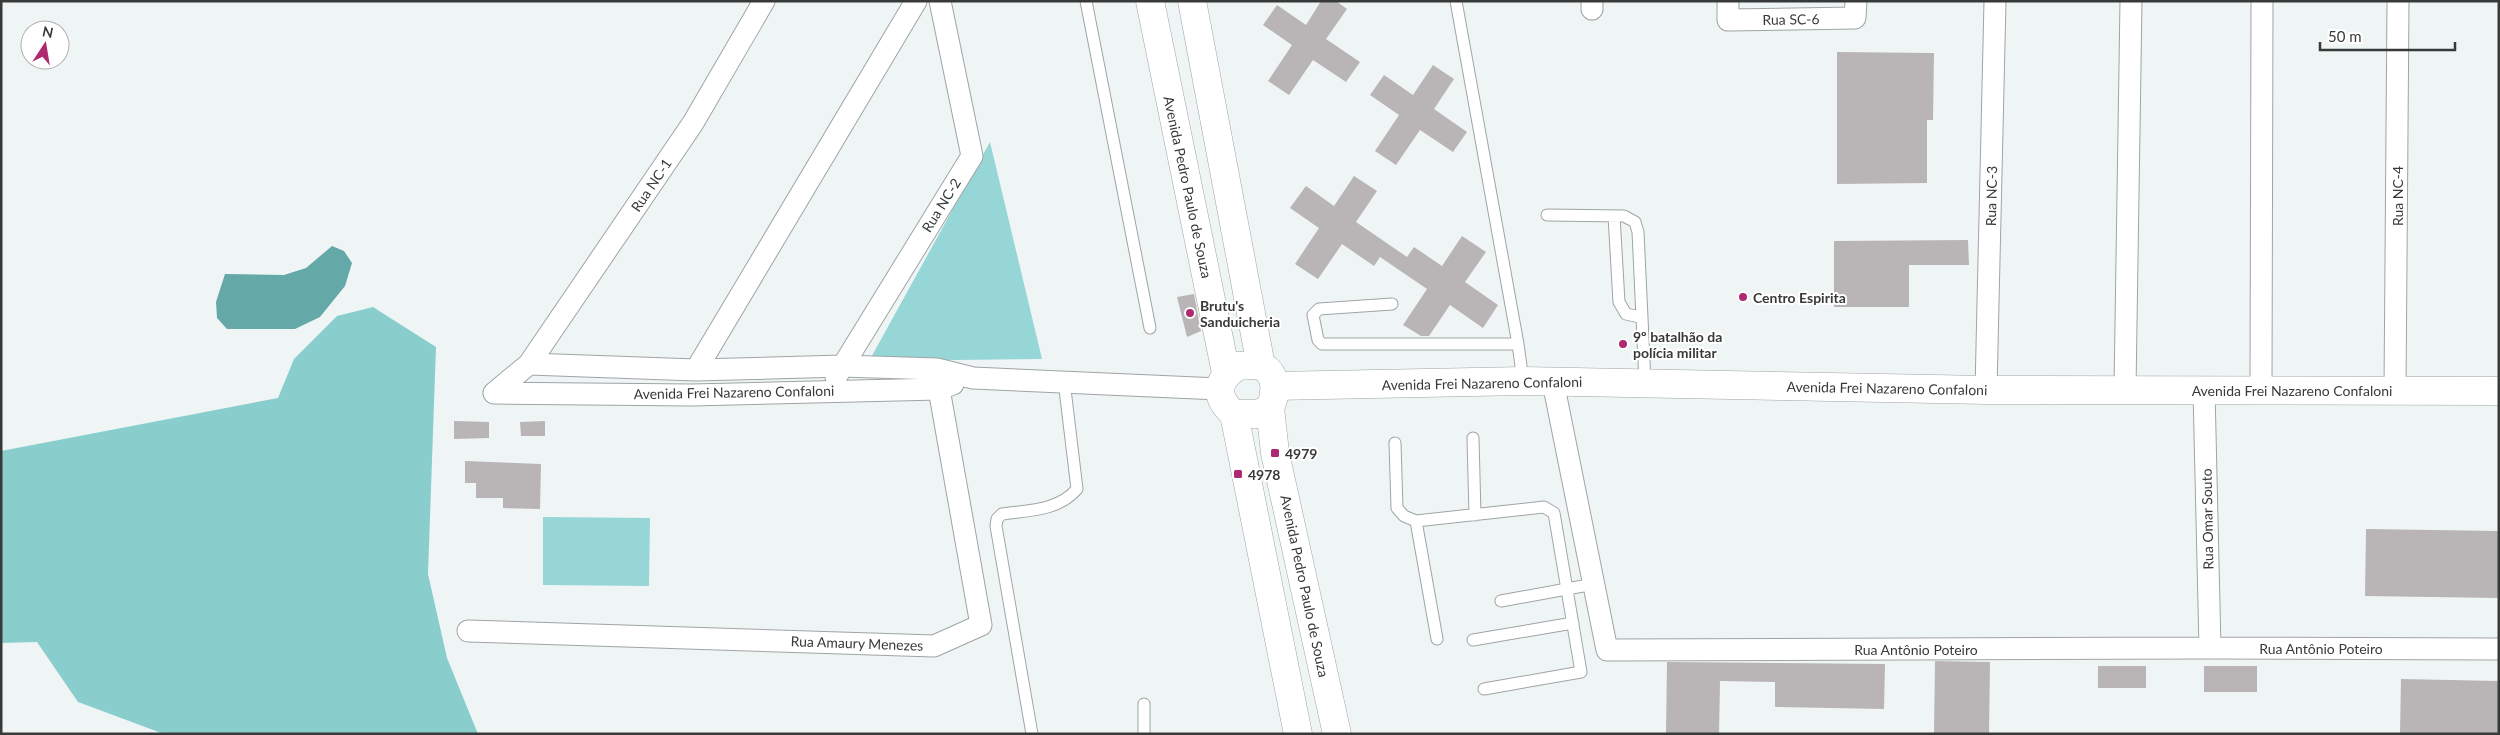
<svg xmlns="http://www.w3.org/2000/svg" width="2500" height="735" font-family="Lato,sans-serif">
  <style>
    .green { fill: #96d6d6 }
    .forest { fill: #89cdcd }
    .water { fill: #64a8a8 }
    .building { fill: #b9b4b6 }
    .lines { fill: none; stroke-linecap: round; stroke-linejoin: round }
    .service-casing { stroke: #9fa4a4; stroke-width: 13 }
    .minor-casing { stroke: #9fa4a4; stroke-width: 23 }
    .tertiary-casing { stroke: #9fa4a4; stroke-width: 29 }
    .secondary-casing { stroke: #9fa4a4; stroke-width: 29 }
    .service { stroke: #fff; stroke-width: 11 }
    .minor { stroke: #fff; stroke-width: 21 }
    .tertiary { stroke: #fff; stroke-width: 28 }
    .secondary { stroke: #fff; stroke-width: 28 }
    .poi-dot { fill: #ae2970; stroke: #fff; stroke-width: 2 }
    .labels { text-anchor: middle; dominant-baseline: central; stroke-width: 4; stroke-linejoin: round; paint-order: stroke }
    .street-label { font-size: 14px; fill: #383a3a; stroke: #fff }
    .poi-label { font-size: 14px; font-weight: bold; fill: #383a3a; stroke: #fff; text-anchor: start }
  </style>
  <rect width="100%" height="100%" fill="#eff5f5"/>
  <path class="green" d="M990,142l52,217 -173,2z
    M543,517l107,1 -1,68 -106,-1z"/>
  <path class="forest" d="M373,307l63,40 -8,227 19,84 31,76h-314l-86,-32 -41,-60 -36,1v-192l277,-53 16,-39 43,-43z"/>
  <path class="water" d="M332,246l12,5 8,12 -7,23 -25,31 -25,12h-68l-10,-11 -1,-16 9,-28 59,1 22,-7z"/>
  <path class="building" d="M1321,1h15l11,8 -21,30 34,23 -14,20 -33,-22 -24,35 -21,-14 24,-36 -29,-20 14,-20 29,20z
    M1837,52l97,1 -1,67h-6v63l-90,1z
    M1433,65l21,14 -20,30 33,23 -14,20 -33,-22 -24,35 -21,-14 24,-36 -29,-20 14,-20 29,20z
    M1354,176l23,15 -21,31 51,35 7,-10 28,19 20,-30 24,16 -21,30 33,23 -15,23 -33,-23 -21,31h-8l-18,-11 24,-36 -47,-32 -6,9 -32,-22 -24,35 -23,-15 24,-36 -29,-20 16,-22 28,20z
    M1968,240l1,25h-60v42h-75v-66z
    M1194,294l7,37 -14,6 -10,-40z
    M454,421l35,1v16l-35,1z
    M545,421v15h-24l-1,-14z
    M465,461l76,3 -1,45 -37,-1v-10h-27v-15h-11z
    M2366,529l133,2v67l-134,-2z
    M1935,661l55,1 -1,72h-55z
    M1667,662l218,2 -1,45 -109,-2v-25l-55,-1 -1,53h-53z
    M2098,666h48v22h-48z
    M2204,666h53v26h-53z
    M2401,679l98,2v53h-99z"/>
  <g class="lines">
    <g class="service-casing">
      <path id="service" d="M1086,1l64,327
        M1547,215l77,1 11,6 3,10 7,150
        M1614,216l5,86 7,12 14,3
        M1392,304l-73,5 -6,6 5,25 4,4h196l-62,-343
        M1518,344l5,37
        M1473,438l2,77
        M1395,443l2,65 7,8 12,5
        M1501,601l93,-17
        M1437,639l-21,-118 128,-14 10,6 27,159 -97,17
        M1473,640l100,-17
        M1144,704v30
        M1032,734l-36,-208 1,-7 5,-5c27,-4 56,-3 75,-25l-13,-108"/>
    </g>
    <g class="minor-casing">
      <path id="minor" d="M1728,1v19l127,-2 1,-17
        M1592,9v-8
        M529,364l167,6 146,-4 95,3 36,9 246,11
        M696,370l220,-369
        M836,377l136,-221 -32,-155
        M1553,382l54,268 603,-2 289,1
        M2125,389l6,-388
        M1986,390l9,-389
        M2204,390l6,258
        M2261,390l1,-389
        M2395,391l3,-390
        M494,393l198,2 247,-6 14,-5
        M494,393l35,-29 164,-241 71,-122
        M468,631l466,15 47,-21 -42,-236 -2,-20"/>
    </g>
    <g class="tertiary-casing">
      <path id="tertiary" d="M1275,386l248,-5 463,9 513,1"/>
    </g>
    <g class="secondary-casing">
      <path id="secondary" d="M1150,1l76,372
        M1192,1l69,365
        M1238,366c7,0 17,-2 23,0 17,7 15,29 9,42l-12,6h-24c-20,-17 -18,-34 4,-48z
        M1270,408l5,45 62,281
        M1234,414l64,320"/>
    </g>
    <use href="#service" class="service"/>
    <use href="#minor" class="minor"/>
    <use href="#tertiary" class="tertiary"/>
    <use href="#secondary" class="secondary"/>
  </g>
  <g class="poi-dot">
    <circle cx="1743" cy="297" r="5"/>
    <circle cx="1190" cy="313" r="5"/>
    <circle cx="1623" cy="344" r="5"/>
    <rect x="1270" y="448" width="10" height="10" rx="2.5"/>
    <rect x="1233" y="469" width="10" height="10" rx="2.5"/>
  </g>
  <g class="labels">
    <g class="street-label">
      <text transform="translate(1791 19) rotate(-1)">Rua SC-6</text>
      <text transform="translate(651 185) rotate(-56)">Rua NC-1</text>
      <text transform="translate(1188 187) rotate(78)">Avenida Pedro Paulo de Souza</text>
      <text transform="translate(1991 196) rotate(-89)">Rua NC-3</text>
      <text transform="translate(2397 196) rotate(-90)">Rua NC-4</text>
      <text transform="translate(941 205) rotate(-58)">Rua NC-2</text>
      <text transform="translate(1482 383) rotate(-1)">Avenida Frei Nazareno Confaloni</text>
      <text transform="translate(1887 388) rotate(1)">Avenida Frei Nazareno Confaloni</text>
      <text x="2292" y="390">Avenida Frei Nazareno Confaloni</text>
      <text transform="translate(734 392) rotate(-1)">Avenida Frei Nazareno Confaloni</text>
      <text transform="translate(2207 519) rotate(-91)">Rua Omar Souto</text>
      <text transform="translate(1305 586) rotate(78)">Avenida Pedro Paulo de Souza</text>
      <text transform="translate(857 643) rotate(2)">Rua Amaury Menezes</text>
      <text x="2321" y="648">Rua Antônio Poteiro</text>
      <text x="1916" y="649">Rua Antônio Poteiro</text>
    </g>
    <g class="poi-label">
      <text x="1753" y="297">Centro Espirita</text>
      <text x="1200" y="305">Brutu's<tspan x="1200" dy="16">Sanduicheria</tspan></text>
      <text x="1633" y="336">9º batalhão da<tspan x="1633" dy="16">polícia militar</tspan></text>
      <text x="1285" y="453">4979</text>
      <text x="1248" y="474">4978</text>
    </g>
  </g>
  <rect width="2500" height="735" fill="none" stroke="#383a3a" stroke-width="5"/>
  <g transform="translate(45 45) rotate(12)"><circle r="24" fill="#ffffff" stroke="#afb0b0"/>
  <path d="M0-4L9 19L0 12L-9 19Z" fill="#ae2970"/>
  <text y="-8" font-size="14" font-weight="bold" text-anchor="middle" fill="#383a3a">N</text>
  </g>
  <path d="M2320 42v8h135v-8" fill="none" stroke="#383a3a" stroke-width="2.5"/>
  <text x="2328" y="42" font-size="15" fill="#383a3a" stroke="#ffffff" stroke-width="4" paint-order="stroke">50 m</text>
</svg>
